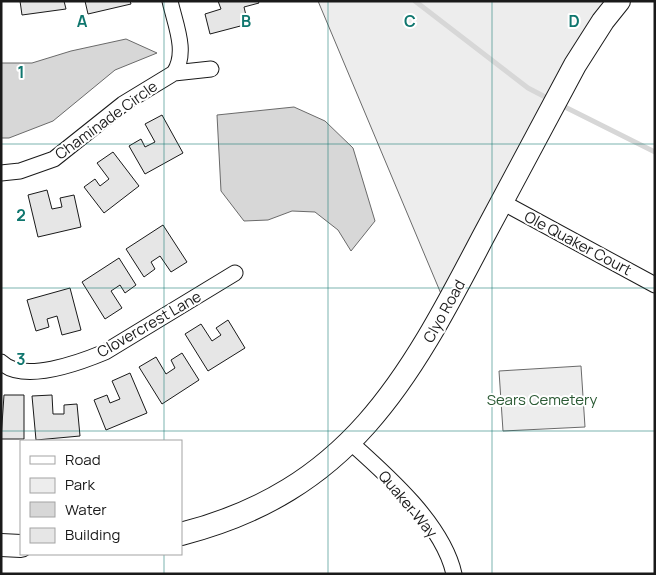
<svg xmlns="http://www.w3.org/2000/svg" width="656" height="575" font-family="Manrope,sans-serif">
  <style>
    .green { fill: #ededed; stroke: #6a6a6a }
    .water { fill: #d7d7d7; stroke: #6a6a6a }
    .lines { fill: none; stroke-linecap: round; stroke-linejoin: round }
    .stream { stroke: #d7d7d7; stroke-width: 5 }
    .building { fill: #e6e6e6; stroke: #1a1a1a }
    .street-casing { stroke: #1a1a1a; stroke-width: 17 }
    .secondary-casing { stroke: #1a1a1a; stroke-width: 24 }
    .street { stroke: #fff; stroke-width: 15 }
    .secondary { stroke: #fff; stroke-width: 22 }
    .grid { fill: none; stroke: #0f766e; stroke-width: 1; stroke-opacity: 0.55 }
    .labels { text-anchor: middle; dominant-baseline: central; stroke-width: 4; stroke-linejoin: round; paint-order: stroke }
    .street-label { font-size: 15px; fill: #1a1a1a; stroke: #fff }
    .park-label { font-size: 15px; fill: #2b5a34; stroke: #fff }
    .grid-label { font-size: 16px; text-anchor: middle; font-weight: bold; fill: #0f766e; stroke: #fff; stroke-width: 4; stroke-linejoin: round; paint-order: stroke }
  </style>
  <rect width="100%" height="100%" fill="#fff"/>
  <path class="green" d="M318,1h301l-172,307z
    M581,366l4,61 -82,4 -4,-60z"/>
  <path class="water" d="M126,39l31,14 -42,17 -62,51 -44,17h-8v-75h31l39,-12z
    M294,107l31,14 28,27 22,73 -24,30 -13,-21 -23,-18 -23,-1 -24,9 -24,1 -23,-30 -4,-76z"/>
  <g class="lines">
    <path class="stream" d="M415,1l113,87 23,12
      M561,105l94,47"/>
  </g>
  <path class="building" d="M20,1h44l2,8 -44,6z
    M85,1h45l1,3 -43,10z
    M218,1h40l1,2 -15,4 4,17 -38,10 -5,-20 16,-5z
    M162,115l21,38 -38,21 -16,-28 12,-7 4,8 10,-5 -10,-18z
    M113,152l26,34 -35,27 -20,-26 11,-8 5,7 9,-7 -12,-16z
    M47,190l5,19 10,-2 -2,-9 14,-3 7,32 -43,10 -10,-42z
    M163,225l24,37 -16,10 -11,-16 -9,6 4,7 -11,8 -18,-28z
    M119,258l17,27 -11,8 -5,-8 -9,6 11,17 -17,11 -23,-37z
    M70,288l11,42 -19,5 -5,-19 -10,3 2,8 -13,4 -9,-31z
    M228,320l17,28 -37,23 -23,-37 16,-10 11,17 9,-6 -5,-7z
    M182,353l17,27 -37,24 -23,-37 17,-10 10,17 9,-6 -4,-8z
    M130,373l17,40 -41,17 -12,-30 13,-5 3,8 10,-4 -8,-18z
    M4,395h20v44h-23z
    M52,395l1,19h11v-9l13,-1 3,32 -44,4 -4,-44z"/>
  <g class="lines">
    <g class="street-casing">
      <path id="street" d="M170,1c5,23 18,51 4,72
        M1,173l19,-2 34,-12 69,-55 51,-31 37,-4
        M502,202l153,83
        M1,362c22,22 80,0 104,-10l130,-79
        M350,442c37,33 93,82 104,132"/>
    </g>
    <g class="secondary-casing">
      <path id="secondary" d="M181,534c168,-43 227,-153 301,-295 31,-58 62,-116 93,-174l28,-44 16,-20
        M1,545l20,1"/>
    </g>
    <use href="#street" class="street"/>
    <use href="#secondary" class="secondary"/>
  </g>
  <path class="grid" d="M164,1v440M328,1v573M492,1v573M1,144h654M1,288h654M1,431h654M164,554v20"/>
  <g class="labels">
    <g class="street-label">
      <text transform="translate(106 120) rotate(-36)">Chaminade Circle</text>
      <text transform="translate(578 243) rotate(28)">Ole Quaker Court</text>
      <text transform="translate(444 311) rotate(-61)">Clyo Road</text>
      <text transform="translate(149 324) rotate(-30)">Clovercrest Lane</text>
      <text transform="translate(408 504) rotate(50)">Quaker Way</text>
    </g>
    <g class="park-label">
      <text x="542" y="399">Sears Cemetery</text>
    </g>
  </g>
  <g class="grid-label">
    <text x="82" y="27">A</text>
    <text x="246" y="27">B</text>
    <text x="410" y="27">C</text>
    <text x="574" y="27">D</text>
    <text x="21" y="78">1</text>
    <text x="21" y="221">2</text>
    <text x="21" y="365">3</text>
  </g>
  <rect width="656" height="575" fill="none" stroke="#1a1a1a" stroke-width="5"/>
  <rect x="20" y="440" width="162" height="115" fill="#ffffff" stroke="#a3a3a3"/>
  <rect x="30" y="456" width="25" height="8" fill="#ffffff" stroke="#a3a3a3"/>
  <text x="65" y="465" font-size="15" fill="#1a1a1a">Road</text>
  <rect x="30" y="478" width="25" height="15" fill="#ededed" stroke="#a3a3a3"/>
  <text x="65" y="490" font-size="15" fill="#1a1a1a">Park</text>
  <rect x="30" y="502" width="25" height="15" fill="#d7d7d7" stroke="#a3a3a3"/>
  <text x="65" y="515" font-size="15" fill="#1a1a1a">Water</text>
  <rect x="30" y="528" width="25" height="15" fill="#e6e6e6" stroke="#a3a3a3"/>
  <text x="65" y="540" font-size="15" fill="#1a1a1a">Building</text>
</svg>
